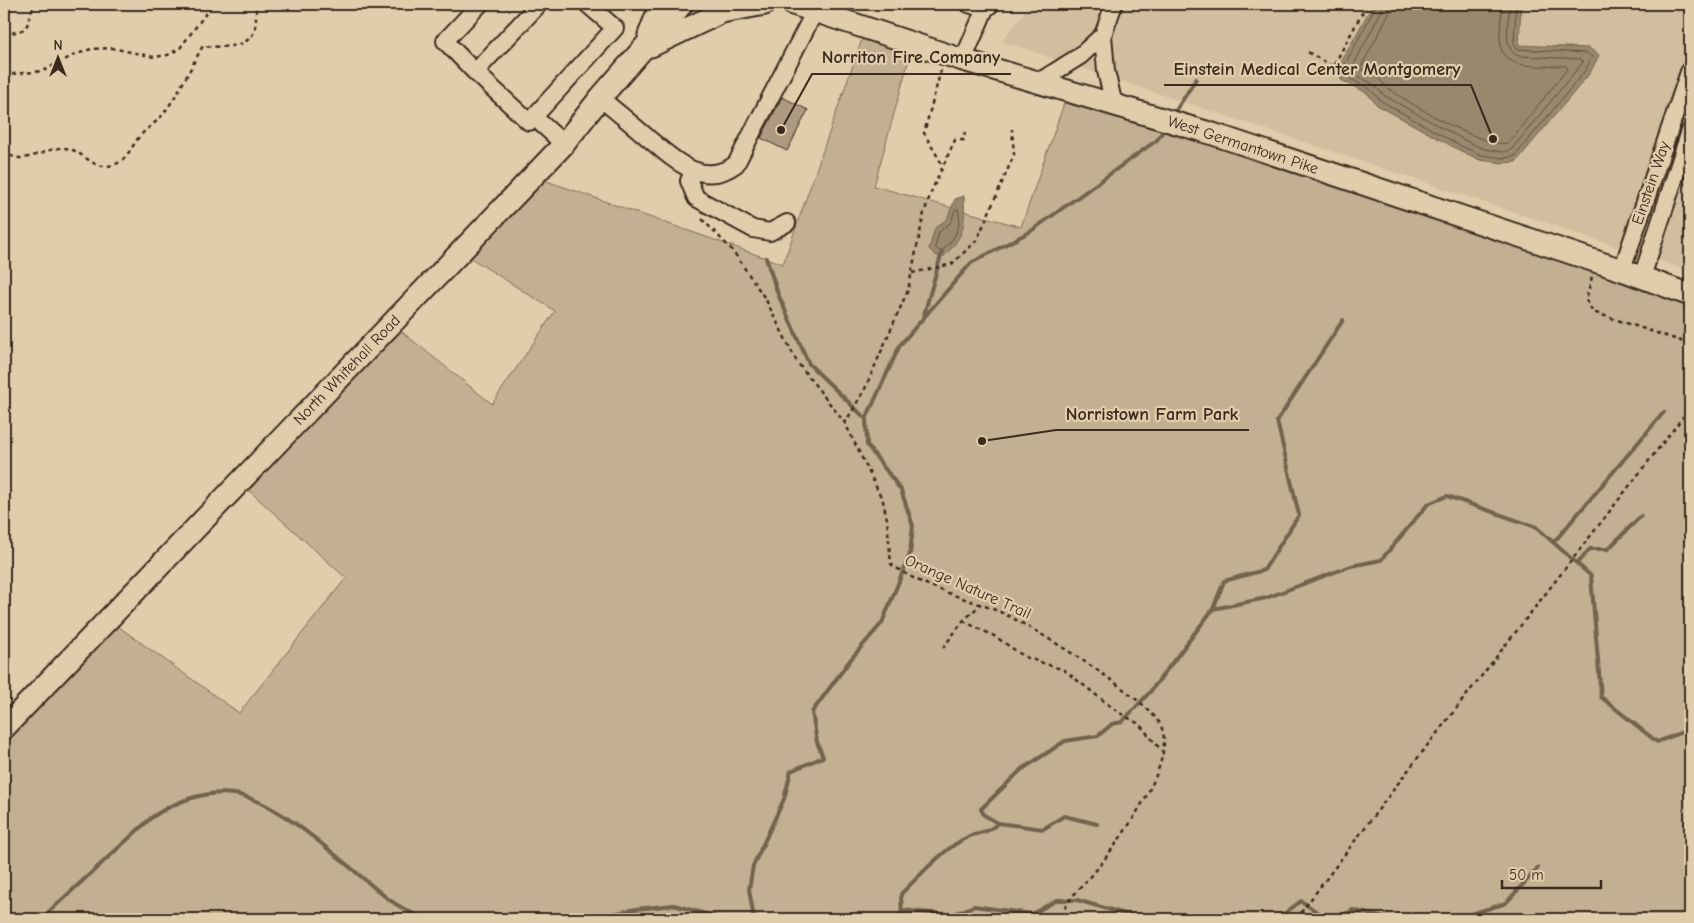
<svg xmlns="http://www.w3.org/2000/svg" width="1694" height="923" font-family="'Comic Neue',sans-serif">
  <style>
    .built { fill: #d2be9e }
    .green { fill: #c3af91; stroke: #7f6c58 }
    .water { fill: #99876e; stroke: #73624e }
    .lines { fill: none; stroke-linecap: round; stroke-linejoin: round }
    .shore { stroke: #614f3e; stroke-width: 1 }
    .stream { stroke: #73624e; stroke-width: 4 }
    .building { fill: #ae9a80; stroke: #3b2a1e }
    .minor-casing { stroke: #3b2a1e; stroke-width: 20 }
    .major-casing { stroke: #3b2a1e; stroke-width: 25 }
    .path { stroke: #3b2a1e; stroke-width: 2.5; stroke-dasharray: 4 4; stroke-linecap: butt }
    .minor { stroke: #e1cdab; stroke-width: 16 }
    .major { stroke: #e1cdab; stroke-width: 21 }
    .labels { text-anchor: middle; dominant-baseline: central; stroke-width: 4.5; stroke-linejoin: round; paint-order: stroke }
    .street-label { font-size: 16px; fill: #3b2a1e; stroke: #e1cdab }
    .leader { fill: none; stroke: #3b2a1e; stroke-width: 2 }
    .callout-dot { fill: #3b2a1e; stroke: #e1cdab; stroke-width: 2 }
    .callout-label { font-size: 18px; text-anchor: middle; font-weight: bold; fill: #3b2a1e; stroke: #e1cdab; stroke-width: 4.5; stroke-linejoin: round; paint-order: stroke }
  </style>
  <rect width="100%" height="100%" fill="#e1cdab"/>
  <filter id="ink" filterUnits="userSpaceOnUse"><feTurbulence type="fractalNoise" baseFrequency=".02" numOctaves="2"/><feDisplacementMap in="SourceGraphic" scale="10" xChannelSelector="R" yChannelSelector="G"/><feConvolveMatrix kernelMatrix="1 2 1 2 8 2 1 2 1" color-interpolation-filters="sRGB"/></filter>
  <g filter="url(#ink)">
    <path class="built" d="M1031,4h659v267l-689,-230z"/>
    <path class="green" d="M867,25l46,20 -39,141 147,41 47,-135 622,208v619h-1686v-197l101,-105 134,96 107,-135 -112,-101 163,-149 95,76 63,-93 -94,-59 80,-73 242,85z"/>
    <path class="water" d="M1373,4h148l-2,41 70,3 10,7 -9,18 -74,89 -13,1 -23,-3 -21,-10 -82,-45 -10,-12 -26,-13 -3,-12z
      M964,196c1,29 1,40 -21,61l-8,-2 -6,-6 6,-21 12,-9 8,-20z"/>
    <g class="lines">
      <path class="shore" d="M1377,4l-34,64 2,8 25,13 11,12 80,45 21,9 21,3 12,-2 70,-85 7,-14 -5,-4 -70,-4 -3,-5 2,-40
        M1383,4l-1,6 -32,62 23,12 12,12 79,44 20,9 19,3 8,-2 72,-88 -3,-3 -61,-3c-18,-5 -10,-37 -9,-52
        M1391,4l-2,10 -29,55c6,3 13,5 18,9 5,4 8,10 14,13 21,14 93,58 116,52l60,-75 -2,-2c-18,-1 -61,6 -65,-19 -3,-14 1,-30 1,-43
        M958,209c5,16 -4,31 -16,42l-4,-1 -3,-3 4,-15 12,-10 4,-12z"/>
      <path class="stream" d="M1173,115l23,-36
        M766,258l12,36 31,70 57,55
        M923,318l19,-66
        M1554,542l110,-130
        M1577,563l13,-14h18l33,-33
        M1213,609l11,-28 40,-11 35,-55 -22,-94 66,-101
        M998,823l45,6 21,-13 33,8
        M901,910l50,5 23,-9 58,8 25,-14h20l65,19
        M41,919l110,-101c23,-16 53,-28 83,-24 48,7 114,74 153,104 11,9 25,15 37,21
        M588,919l48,-10 38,-4 49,14
        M754,919l-5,-30 4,-23 31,-67 7,-28 32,-14 -6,-15 -5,-30 39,-53 31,-36 28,-69 3,-28 -12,-36 -34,-45 -1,-26 34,-74 71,-82 60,-32 126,-91 8,-12
        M902,919l-1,-25c18,-18 45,-48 69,-58 13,-6 15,-1 28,-13l-14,-8 -3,-6 40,-39 44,-29 33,-5 14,-12 10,-2 28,-30 63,-83 53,-11 85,-32 30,-6 47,-56 19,-8 89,31 55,49 10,121 56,45 33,-13
        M1277,919l24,-18 26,18
        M1335,919l18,-9 35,9
        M1456,919l50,-16 32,-35"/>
    </g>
    <path class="building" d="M782,97l26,13 -21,41 -26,-13z"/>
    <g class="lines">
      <g class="minor-casing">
        <path id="minor" d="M480,4l-35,37 30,31 64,-68
          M969,4l16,5
          M1114,4l-11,31 3,36 8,34
          M963,60l22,-51 6,-5
          M475,72l54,50 86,-94 -28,-24
          M1037,83l43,-27 23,-21
          M600,98c16,13 32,26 48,40 25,21 55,51 88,26l79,-153
          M534,117l30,27
          M693,171l-4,10 7,17 57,31 17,3 17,-9
          M1622,270l68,-201
          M1642,277l48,-146"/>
      </g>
      <g class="major-casing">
        <path id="major" d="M793,4l170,56 250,74 409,136 68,25
          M649,35l12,-31
          M651,46l71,-34 43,-8
          M4,728l560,-584 36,-46 82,-94"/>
      </g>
      <path class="path" d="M4,34c34,-4 17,-10 32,-30
        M1308,52l25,15 34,-63
        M941,70l-17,63 19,33
        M4,75l39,-4 29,-15 19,-7 21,-1 42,9 14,-2 12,-7 33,-44
        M965,132l-1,8h-9l-23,50 -8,23 -16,77 -44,101 -19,32 38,78 4,18 4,45c30,23 72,33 107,47 31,13 152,88 163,115 7,16 0,37 -6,52 -15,34 -39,67 -62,96 -13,15 -27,25 -32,45
        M4,150c15,18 37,0 56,-2 20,-2 29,20 48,18 18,-2 22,-18 32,-30 6,-7 14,-12 20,-18 18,-22 29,-48 43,-72 18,1 47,4 52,-18 2,-8 0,-16 2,-24
        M702,219l31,32 33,49 31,62 48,61
        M912,273l40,-9 25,-24 37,-85 -2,-26
        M1592,277l-6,23 7,12 97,32
        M963,621l33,16 29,20 39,13 54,42 21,12 23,27
        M943,648l20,-27 17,-16
        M1296,919l110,-146 284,-365"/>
      <use href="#minor" class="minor"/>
      <use href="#major" class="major"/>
    </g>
  </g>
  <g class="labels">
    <g class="street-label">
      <text transform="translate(1243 145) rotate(18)">West Germantown Pike</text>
      <text transform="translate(1651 183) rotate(-71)">Einstein Way</text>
      <text transform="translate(347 370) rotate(-46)">North Whitehall Road</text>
      <text transform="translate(968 587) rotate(24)">Orange Nature Trail</text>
    </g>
  </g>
  <path class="leader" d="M781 130L812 74H1011M1493 139L1471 85H1164M982 441L1056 430H1249"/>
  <g class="callout-dot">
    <circle cx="781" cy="130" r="5"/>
    <circle cx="1493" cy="139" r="5"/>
    <circle cx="982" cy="441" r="5"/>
  </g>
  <g class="callout-label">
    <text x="911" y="63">Norriton Fire Company</text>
    <text x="1317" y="75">Einstein Medical Center Montgomery</text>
    <text x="1152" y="420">Norristown Farm Park</text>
  </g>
  <rect width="1694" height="923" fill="none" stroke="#e1cdab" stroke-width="20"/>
  <rect x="10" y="10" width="1674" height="903" fill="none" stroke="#3b2a1e" stroke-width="2" filter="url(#ink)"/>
  <g transform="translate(58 58)" stroke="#e1cdab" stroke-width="4" paint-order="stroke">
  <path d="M0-4L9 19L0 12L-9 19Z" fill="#3b2a1e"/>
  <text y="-8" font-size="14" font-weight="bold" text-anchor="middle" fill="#3b2a1e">N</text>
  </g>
  <path d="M1502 880v8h99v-8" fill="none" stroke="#3b2a1e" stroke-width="2.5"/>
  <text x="1509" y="880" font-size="15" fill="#3b2a1e" stroke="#e1cdab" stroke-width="4" paint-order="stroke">50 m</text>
</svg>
